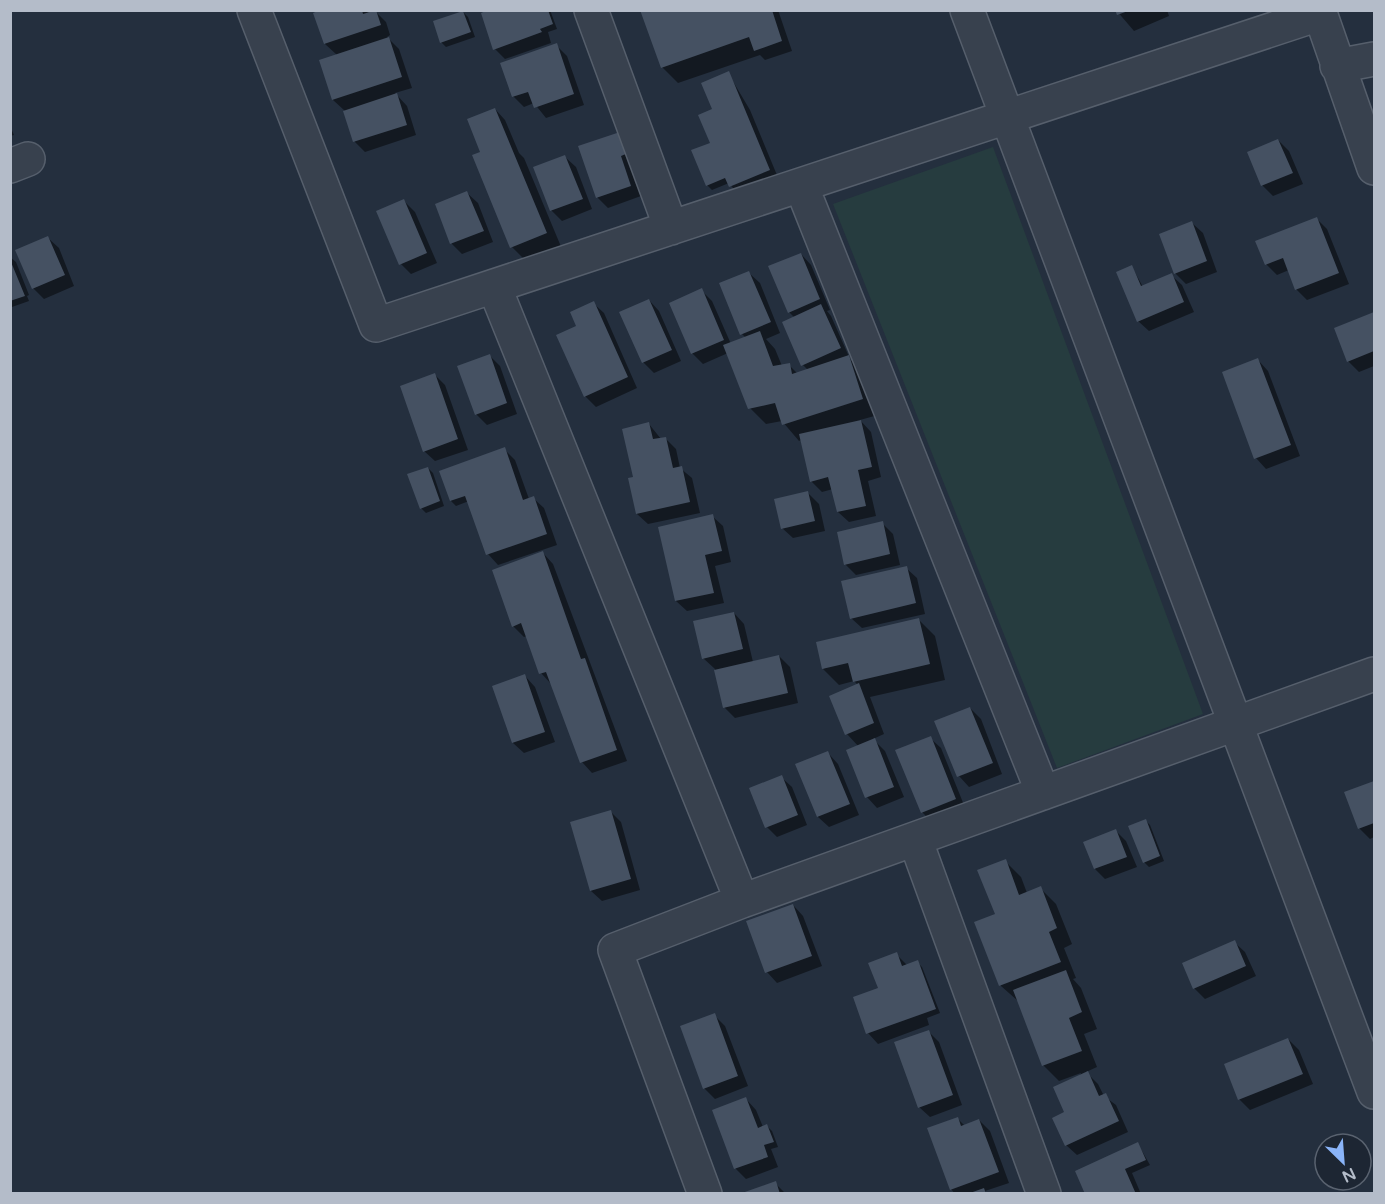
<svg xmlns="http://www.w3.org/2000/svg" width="1385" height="1204" font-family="'Varela Round',sans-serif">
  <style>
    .green { fill: #263c3f }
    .shadow { fill: #0007 }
    .building { fill: #455162 }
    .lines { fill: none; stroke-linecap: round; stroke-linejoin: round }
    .street-casing { stroke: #565f6c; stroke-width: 36 }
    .street { stroke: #38414e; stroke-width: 33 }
  </style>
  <rect width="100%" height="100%" fill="#242f3e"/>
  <path class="green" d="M993,147l210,567 -146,54 -224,-564z"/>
  <path class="shadow" d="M315,10h52l1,3 7,-2 11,11 4,13 -3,2 12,12 13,39 -17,5 12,13 9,29 -51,17 -10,-10 -10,-31 -12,-11 -12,-39 16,-6 -12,-11z
    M493,10h57l7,19 -9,3 3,11 -46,16 -10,-10z
    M642,10h136l14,41 -27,9 -5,-5 -82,28 -16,-16z
    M1116,10h51l2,6 -35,15z
    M463,12l5,5 7,20 -29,10 -5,-5z
    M556,45l11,11 17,49 -38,13 -12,-15 -10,4 -11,-11z
    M728,73l22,37 29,70 -39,17 -11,-14 -17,7 -5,-5 7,-36 1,-39z
    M495,109l10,11 14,33 5,5 38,91 -34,14 -16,-16 -38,-91 8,-3z
    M10,126l4,9 -4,1z
    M626,131l17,31 -13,4 11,30 -33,12 -11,-11z
    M1278,140l11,11 14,33 -30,12 -11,-11 -13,-32z
    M565,157l11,10 16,42 -30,12 -11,-11z
    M467,193l11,10 15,39 -31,12 -10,-10 -15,-39z
    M404,201l11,11 22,51 -26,11 -10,-10z
    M1316,218l11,11 22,55 -42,16 -11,-11 -7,-19 -12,5 -11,-11z
    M1192,223l11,10 14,39 -31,12 -11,-11z
    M48,238l11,10 15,38 -30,13 -11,-11z
    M801,254l10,11 19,45 -3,1 4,5 19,43 14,14 14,42 -18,5 11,12 10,45 -13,4 8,35 -27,6 -11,-10 -5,-23 -11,3 -11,-11 -10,-41 -2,1 -17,-20 -16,3 -16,-16 -22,-55 -25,11 -11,-11 9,-63 11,11 19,43 15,-6 -4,-4 7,-61 11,10 20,50 -14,6 9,10 7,17 7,-1 9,9 10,-4 -5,-5 -8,-47 -6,-6z
    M10,257l6,5 13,33 -2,1 2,5 -17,6z
    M1132,267l11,20 28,-12 11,10 12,27 -45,19 -11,-10z
    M649,300l10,11 22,50 -27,12 -11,-11z
    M593,303l11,10 33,75 -41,19 -11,-11 -7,-70z
    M1374,313v53l-15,6 -11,-11 -12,-32z
    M490,356l10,10 17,48 -30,11 -11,-11z
    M1258,360l10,11 32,85 -34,13 -10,-11z
    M435,375l10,10 23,65 -33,11 -11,-10z
    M649,424l12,15 4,-1 11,11 4,19 12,10 8,35 -52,11 -11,-10 -3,-36z
    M504,449l11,11 14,39 4,-1 11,10 13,37 -59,20 -10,-11 -19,-53 -13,5 -5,-5 -10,-30z
    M428,468l5,5 11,33 -18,7 -5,-5z
    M808,493l11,11 6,27 -32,7 -11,-10z
    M712,516l11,10 8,36 -16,4 9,37 -37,8 -11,-10z
    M882,523l11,11 7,31 -44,10 -11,-11z
    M543,553l10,11 74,197 -35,12 -10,-11 -30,-77 -11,-12 -14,-37 -3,1 -11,-11z
    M906,568l11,10 8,36 -63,14 -11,-10z
    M734,613l10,11 9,38 26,-6 11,11 8,36 -63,15 -10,-10 -10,-39 -12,-11z
    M919,620l16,16 10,44 -75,17 14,37 -11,5 12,12 19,46 -27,11 -10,-11 -8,-50 -12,-13 11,-49 -4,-4 -15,4 -16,-16z
    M525,676l10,11 20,55 -31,11 -11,-10z
    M970,708l11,11 21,55 -33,13 -10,-11 -23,-54z
    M930,738l11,10 25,62 -33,13 -11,-11z
    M828,753l10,11 21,51 -30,12 -11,-10z
    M781,777l11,10 15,38 -30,12 -10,-10z
    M1374,783v54l-4,2 -11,-11 -13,-35z
    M610,811l11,11 19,68 -38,11 -11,-10z
    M1145,820l5,5 14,36 -15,6 -5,-5 -14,-35z
    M1116,831l10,10 11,26 -32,12 -10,-10z
    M1005,861l16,16 6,16 13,-5 16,16 16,40 -8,4 12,30 -3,1 8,9 16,41 -13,5 13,33 -11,5 12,12 6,12 12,9 12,27 -51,23 -11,-10v-32l15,-40 -22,8 -16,-16 -25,-64 -17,-15 -25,-63 21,-8z
    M793,905l10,11 19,50 -45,17 -10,-11 -19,-50z
    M1234,942l11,10 11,24 -51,23 -11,-11z
    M896,954l12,12 9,-4 5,5 18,46 -13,5 2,7 -51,19 -10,-11 12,-44z
    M714,1015l11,11 23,60 -33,13 -11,-11z
    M928,1031l11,11 23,63 -32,12 -11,-10z
    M1288,1039l11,11 14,34 -63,26 -11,-11 -13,-34z
    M746,1099l10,11 7,17 4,-1 5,5 6,16 -7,2 7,18 -32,12 -10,-10 -22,-58z
    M958,1119l7,7 14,-6 11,11 19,52 -24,8 2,3h-32l-4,-5z
    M1138,1144l12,21 -18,8 9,21h-54z
    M775,1183l11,11h-40z"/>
  <path class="building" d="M320,10h42l1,4 13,-4 5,15 -57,19 -11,-31z
    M488,10h60l5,14 -13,5 2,3 -49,18 -12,-37z
    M640,10h132l10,31 -28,10 -5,-14 -88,31z
    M1115,10h13v1l-11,4z
    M463,11l8,21 -31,11 -7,-22z
    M389,37l13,40 -70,23 -13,-40z
    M557,43l17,51 -40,14 -6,-16 -16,5 -12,-34z
    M729,71l41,99 -41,17 -4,-9 -19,8 -15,-36 19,-7 -12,-28 14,-6 -11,-26z
    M397,93l10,32 -54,17 -10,-31z
    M495,108l52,125 -37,15 -38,-93 8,-3 -13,-33z
    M626,130l7,21 -12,5 10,30 -35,12 -18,-52z
    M1278,139l15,34 -32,13 -14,-34z
    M565,155l18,44 -33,12 -17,-44z
    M467,191l17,40 -34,13 -15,-40z
    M404,199l23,54 -28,12 -23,-54z
    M1317,217l22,56 -44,17 -12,-32 -18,7 -10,-24z
    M1192,221l15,40 -33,13 -15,-40z
    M48,236l17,39 -33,14 -17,-39z
    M801,253l19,46 -32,14 -20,-47z
    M11,262l14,34 -15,5z
    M1132,265l9,21 31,-13 12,29 -47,20 -21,-50z
    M749,271l22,51 -31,13 -21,-52z
    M702,288l22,52 -33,14 -22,-51z
    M649,299l23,51 -30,13 -23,-51z
    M594,301l34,76 -44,20 -28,-62 20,-9 -6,-14z
    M821,304l20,44 -40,18 -19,-44z
    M1374,312v39l-27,11 -13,-34z
    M760,331l13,35 17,-3 2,11 57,-19 14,44 -81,26 -7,-22 -27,6 -25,-64z
    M490,354l17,49 -32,12 -18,-49z
    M1258,358l33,87 -37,14 -32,-87z
    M435,373l23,66 -35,13 -23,-66z
    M861,420l11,47 -14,3 8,36 -29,6 -9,-35 -18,5 -11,-48z
    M649,422l4,17 13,-2 7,31 9,-2 8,36 -54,12 -8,-36 5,-1 -11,-48z
    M505,447l18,53 11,-4 13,38 -61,21 -21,-59 -15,5 -11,-30z
    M428,467l12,34 -20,8 -13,-35z
    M808,491l7,30 -34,8 -7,-30z
    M713,514l9,37 -17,4 9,38 -39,8 -17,-74z
    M883,521l7,33 -46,11 -7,-33z
    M543,551l38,108 4,-1 32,92 -37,13 -34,-91 -7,2 -18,-51 -9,4 -20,-57z
    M907,566l9,37 -66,16 -9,-38z
    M734,612l9,37 -41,10 -9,-38z
    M919,618l11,46 -77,18 -5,-19 -26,6 -6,-27z
    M779,655l9,38 -65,15 -9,-38z
    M525,674l20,58 -33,11 -20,-57z
    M859,683l15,40 -29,12 -16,-39z
    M970,707l23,56 -36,14 -23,-56z
    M931,736l25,63 -35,14 -26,-63z
    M875,738l19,49 -29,11 -19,-48z
    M828,751l22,53 -33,13 -22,-53z
    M782,775l16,40 -33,13 -16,-40z
    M1374,781v42l-16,6 -14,-37z
    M611,810l20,69 -41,12 -20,-69z
    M1146,819l14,37 -17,7 -15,-37z
    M1116,829l11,28 -33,12 -11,-27z
    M1006,859l13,36 22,-9 16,42 -8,4 12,30 -62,24 -25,-64 21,-8 -18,-44z
    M793,904l19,52 -47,17 -19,-52z
    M1235,940l11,26 -53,23 -11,-26z
    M897,952l5,14 16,-6 18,49 -70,25 -13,-37 25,-9 -10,-25z
    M1066,970l16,42 -13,6 13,33 -40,15 -29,-76z
    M715,1013l23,63 -35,13 -23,-63z
    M929,1030l24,65 -35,13 -24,-66z
    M1288,1038l15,36 -65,26 -14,-36z
    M1088,1071l11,25 7,-3 13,28 -54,25 -13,-28 12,-6 -11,-25z
    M746,1097l12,31 9,-4 7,18 -10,3 4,12 -34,12 -22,-59z
    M958,1117l3,9 18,-7 20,53 -49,18 -23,-62z
    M1138,1142l8,18 -21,9 11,25h-51l-10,-23z
    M776,1181l4,13h-38v-1z
    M984,1188l2,6h-16v-1z"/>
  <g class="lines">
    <g class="street-casing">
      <path id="street" d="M254,10l122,315 943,-311
        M591,10l80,218
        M967,10l407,1082
        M1319,10l55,158
        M1337,66l37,-7
        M10,166l18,-7
        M801,185l242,608
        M494,286l248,615
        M915,839l129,355
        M705,1194l-90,-244 127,-49 632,-227"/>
    </g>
    <use href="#street" class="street"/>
  </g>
  <rect width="1385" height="1204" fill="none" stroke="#b4bcc9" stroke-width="24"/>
  <g transform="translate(1343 1162) rotate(155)"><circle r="28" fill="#1d2633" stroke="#59626f" stroke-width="1.5"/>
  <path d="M0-4.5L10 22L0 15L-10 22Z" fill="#8ab4f8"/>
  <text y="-9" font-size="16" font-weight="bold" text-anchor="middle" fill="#b4bcc9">N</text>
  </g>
</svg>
